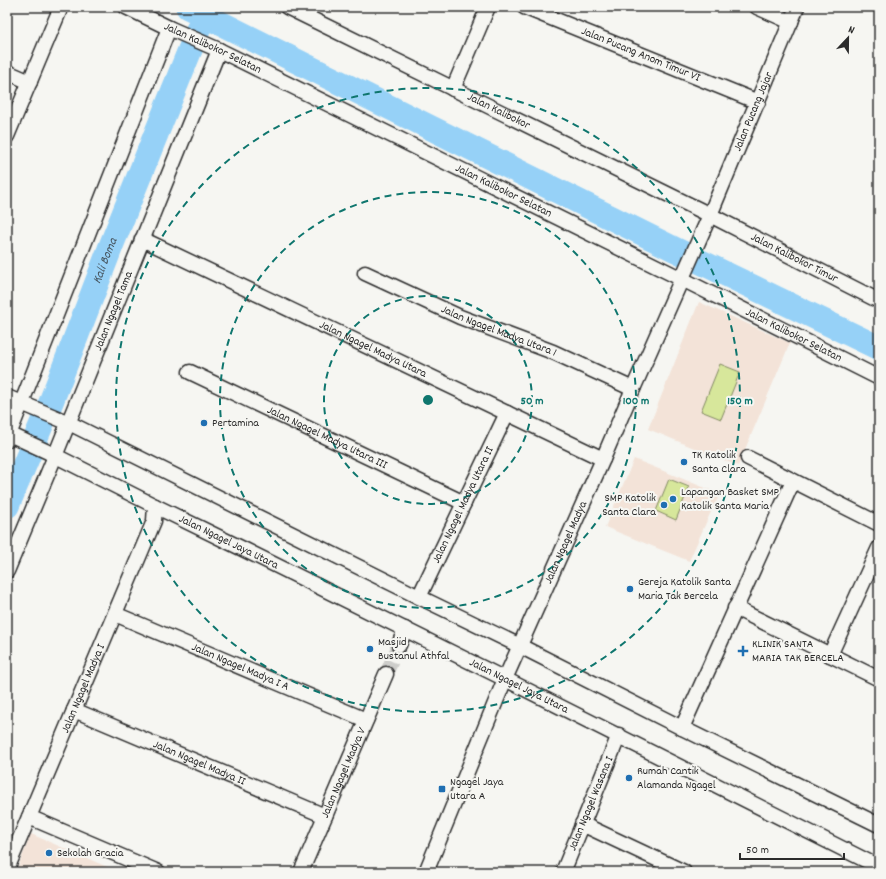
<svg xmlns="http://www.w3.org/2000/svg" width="886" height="879" font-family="Dekko,sans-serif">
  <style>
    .built { fill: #f3e3d8 }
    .green { fill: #d7e79b; stroke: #818963 }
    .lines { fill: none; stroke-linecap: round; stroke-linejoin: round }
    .river { stroke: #96d1f7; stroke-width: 25 }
    .minor-tunnel { stroke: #cdcdca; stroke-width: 14; stroke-dasharray: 14 7; stroke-linecap: butt }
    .minor-casing { stroke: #2b2b2b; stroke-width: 17 }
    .minor { stroke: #f6f6f2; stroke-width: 14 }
    .ring { fill: none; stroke: #0f766e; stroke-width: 2; stroke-dasharray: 7 5 }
    .poi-dot { fill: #1f6fb2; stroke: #f6f6f2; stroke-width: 1.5 }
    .labels { text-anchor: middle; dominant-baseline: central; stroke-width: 4; stroke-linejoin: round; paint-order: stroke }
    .street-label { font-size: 12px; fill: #2b2b2b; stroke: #f6f6f2 }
    .poi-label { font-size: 12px; fill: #2b2b2b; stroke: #f6f6f2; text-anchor: start }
    .water-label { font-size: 13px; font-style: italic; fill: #46545e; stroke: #f6f6f2 }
    .centre { fill: #0f766e; stroke: #f6f6f2; stroke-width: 2 }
    .ring-label { font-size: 12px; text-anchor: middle; font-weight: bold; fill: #0f766e; stroke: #f6f6f2; stroke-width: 4; stroke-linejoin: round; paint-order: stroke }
  </style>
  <rect width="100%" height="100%" fill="#f6f6f2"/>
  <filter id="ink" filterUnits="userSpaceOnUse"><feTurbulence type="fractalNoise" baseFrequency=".025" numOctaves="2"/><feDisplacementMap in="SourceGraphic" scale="8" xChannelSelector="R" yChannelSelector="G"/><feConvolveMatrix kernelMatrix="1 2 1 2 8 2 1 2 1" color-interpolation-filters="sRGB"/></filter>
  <g filter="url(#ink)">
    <path class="built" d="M699,302l91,41 -52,123 -90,-37z
      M634,459l86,35 -11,22 -20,45 -84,-34z
      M31,834l88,38h-103z"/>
    <path class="green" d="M720,364l20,8 -19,47 -20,-8z
      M669,479l20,8 -13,33 -20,-9z"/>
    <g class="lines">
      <g class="river">
        <path d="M188,7l486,242 205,99"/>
        <path id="s1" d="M7,506l44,-104 60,-156 93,-231"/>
      </g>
      <path class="minor-tunnel" d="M386,674l13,-29"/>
      <g class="minor-casing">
        <g id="minor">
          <path id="s2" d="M126,7l43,21 50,22 463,229 197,99"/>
          <path id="s3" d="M287,7l423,208 169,86"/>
          <path id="s4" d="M524,7l234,95"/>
          <path d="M757,7l34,15"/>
          <path d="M7,72l23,10"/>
          <path d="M453,89l35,-82"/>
          <path d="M7,136l54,-129"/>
          <path id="s5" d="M142,239l461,220"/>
          <path id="s6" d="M365,273l95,44 93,35 80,37"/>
          <path id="s7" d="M190,372l274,131"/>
          <path d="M7,397l62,26 350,174 101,49 162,82 197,97"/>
          <path id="s8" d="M7,433l41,19 107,54 90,44 260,129 374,188"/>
          <path d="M7,440l162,-412"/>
          <path d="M748,458l131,66"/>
          <path id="s9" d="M7,571l48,-115 164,-406"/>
          <path id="s10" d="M419,597l88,-184"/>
          <path d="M735,608l144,71"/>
          <path id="s11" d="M115,614l251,106"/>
          <path d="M399,645l6,-16"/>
          <path d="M830,655l49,-107"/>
          <path id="s12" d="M74,710l251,106"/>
          <path d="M682,728l111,-247"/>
          <path d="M29,817l129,55"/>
          <path d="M582,824l102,48"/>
          <path id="s13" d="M7,869l147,-348 1,-15"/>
          <path id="s14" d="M301,872l85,-198"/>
          <path id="s15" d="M426,872l79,-193 98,-220 30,-70 77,-174 87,-208"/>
          <path id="s16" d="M563,872l56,-137"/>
        </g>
      </g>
      <use href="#minor" class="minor"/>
    </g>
  </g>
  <g class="ring">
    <circle cx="428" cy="400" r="104"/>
    <circle cx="428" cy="400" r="208"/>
    <circle cx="428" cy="400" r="312"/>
  </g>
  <g class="poi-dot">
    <circle cx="204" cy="423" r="4"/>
    <circle cx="684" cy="462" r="4"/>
    <circle cx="673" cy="499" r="4"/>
    <circle cx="664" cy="505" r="4"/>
    <circle cx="630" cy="589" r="4"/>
    <circle cx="370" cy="649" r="4"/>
    <path d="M741 645h4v4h4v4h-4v4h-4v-4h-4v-4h4z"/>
    <circle cx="629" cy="778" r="4"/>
    <rect x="438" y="785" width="8" height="8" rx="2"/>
    <circle cx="49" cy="853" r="4"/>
  </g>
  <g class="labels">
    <g class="street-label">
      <text stroke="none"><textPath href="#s2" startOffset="96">Jalan Kalibokor Selatan</textPath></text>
      <text stroke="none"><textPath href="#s4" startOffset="126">Jalan Pucang Anom Timur VI</textPath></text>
      <text stroke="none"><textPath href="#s3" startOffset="236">Jalan Kalibokor</textPath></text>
      <text stroke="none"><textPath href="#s15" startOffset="828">Jalan Pucang Jajar</textPath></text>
      <text stroke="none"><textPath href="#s2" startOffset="420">Jalan Kalibokor Selatan</textPath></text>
      <text stroke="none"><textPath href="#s3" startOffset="566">Jalan Kalibokor Timur</textPath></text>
      <text stroke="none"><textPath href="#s9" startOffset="281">Jalan Ngagel Tama</textPath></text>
      <text stroke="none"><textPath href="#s6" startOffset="146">Jalan Ngagel Madya Utara 1</textPath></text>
      <text stroke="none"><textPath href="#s2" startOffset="744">Jalan Kalibokor Selatan</textPath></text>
      <text stroke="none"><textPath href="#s5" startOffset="256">Jalan Ngagel Madya Utara</textPath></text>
      <text stroke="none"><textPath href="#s7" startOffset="152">Jalan Ngagel Madya Utara III</textPath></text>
      <text stroke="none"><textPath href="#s10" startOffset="102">Jalan Ngagel Madya Utara II</textPath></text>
      <text stroke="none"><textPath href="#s8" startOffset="247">Jalan Ngagel Jaya Utara</textPath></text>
      <text stroke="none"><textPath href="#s15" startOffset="358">Jalan Ngagel Madya</textPath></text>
      <text stroke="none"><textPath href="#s11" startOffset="136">Jalan Ngagel Madya I A</textPath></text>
      <text stroke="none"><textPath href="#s8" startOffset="571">Jalan Ngagel Jaya Utara</textPath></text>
      <text stroke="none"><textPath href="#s13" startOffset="196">Jalan Ngagel Madya I</textPath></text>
      <text stroke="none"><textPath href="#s12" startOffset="136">Jalan Ngagel Madya II</textPath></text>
      <text stroke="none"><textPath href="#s14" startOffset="108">Jalan Ngagel Madya V</textPath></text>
      <text stroke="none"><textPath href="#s16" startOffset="74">Jalan Ngagel Wasana I</textPath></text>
    </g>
    <g class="poi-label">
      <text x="212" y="423">Pertamina</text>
      <text x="692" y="455">TK Katolik<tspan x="692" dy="14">Santa Clara</tspan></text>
      <text x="681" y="492">Lapangan Basket SMP<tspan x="681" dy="14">Katolik Santa Maria</tspan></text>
      <text x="656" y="498" text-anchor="end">SMP Katolik<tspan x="656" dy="14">Santa Clara</tspan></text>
      <text x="638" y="582">Gereja Katolik Santa<tspan x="638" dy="14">Maria Tak Bercela</tspan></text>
      <text x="378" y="642">Masjid<tspan x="378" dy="14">Bustanul Athfal</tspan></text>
      <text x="752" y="644">KLINIK SANTA<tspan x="752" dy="14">MARIA TAK BERCELA</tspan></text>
      <text x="637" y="771">Rumah Cantik<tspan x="637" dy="14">Alamanda Ngagel</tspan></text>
      <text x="450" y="782">Ngagel Jaya<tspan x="450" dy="14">Utara A</tspan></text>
      <text x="57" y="853">Sekolah Gracia</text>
    </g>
    <g class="water-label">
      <text stroke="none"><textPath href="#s1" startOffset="264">Kali Boma</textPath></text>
    </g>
  </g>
  <circle cx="428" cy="400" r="6" class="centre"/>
  <g class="ring-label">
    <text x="532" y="404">50 m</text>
    <text x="636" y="404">100 m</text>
    <text x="740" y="404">150 m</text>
  </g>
  <rect width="886" height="879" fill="none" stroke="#f6f6f2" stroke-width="24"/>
  <rect x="12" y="12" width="862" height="855" fill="none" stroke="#2b2b2b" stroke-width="1.5" filter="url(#ink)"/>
  <g transform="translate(848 38) rotate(22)" stroke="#f6f6f2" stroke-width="3" paint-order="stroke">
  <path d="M0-3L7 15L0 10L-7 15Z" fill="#2b2b2b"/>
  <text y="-6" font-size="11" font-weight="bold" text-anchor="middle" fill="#2b2b2b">N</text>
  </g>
  <path d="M740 853v6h104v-6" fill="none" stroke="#2b2b2b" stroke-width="2"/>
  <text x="746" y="853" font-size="12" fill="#2b2b2b" stroke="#f6f6f2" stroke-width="3" paint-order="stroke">50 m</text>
</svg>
